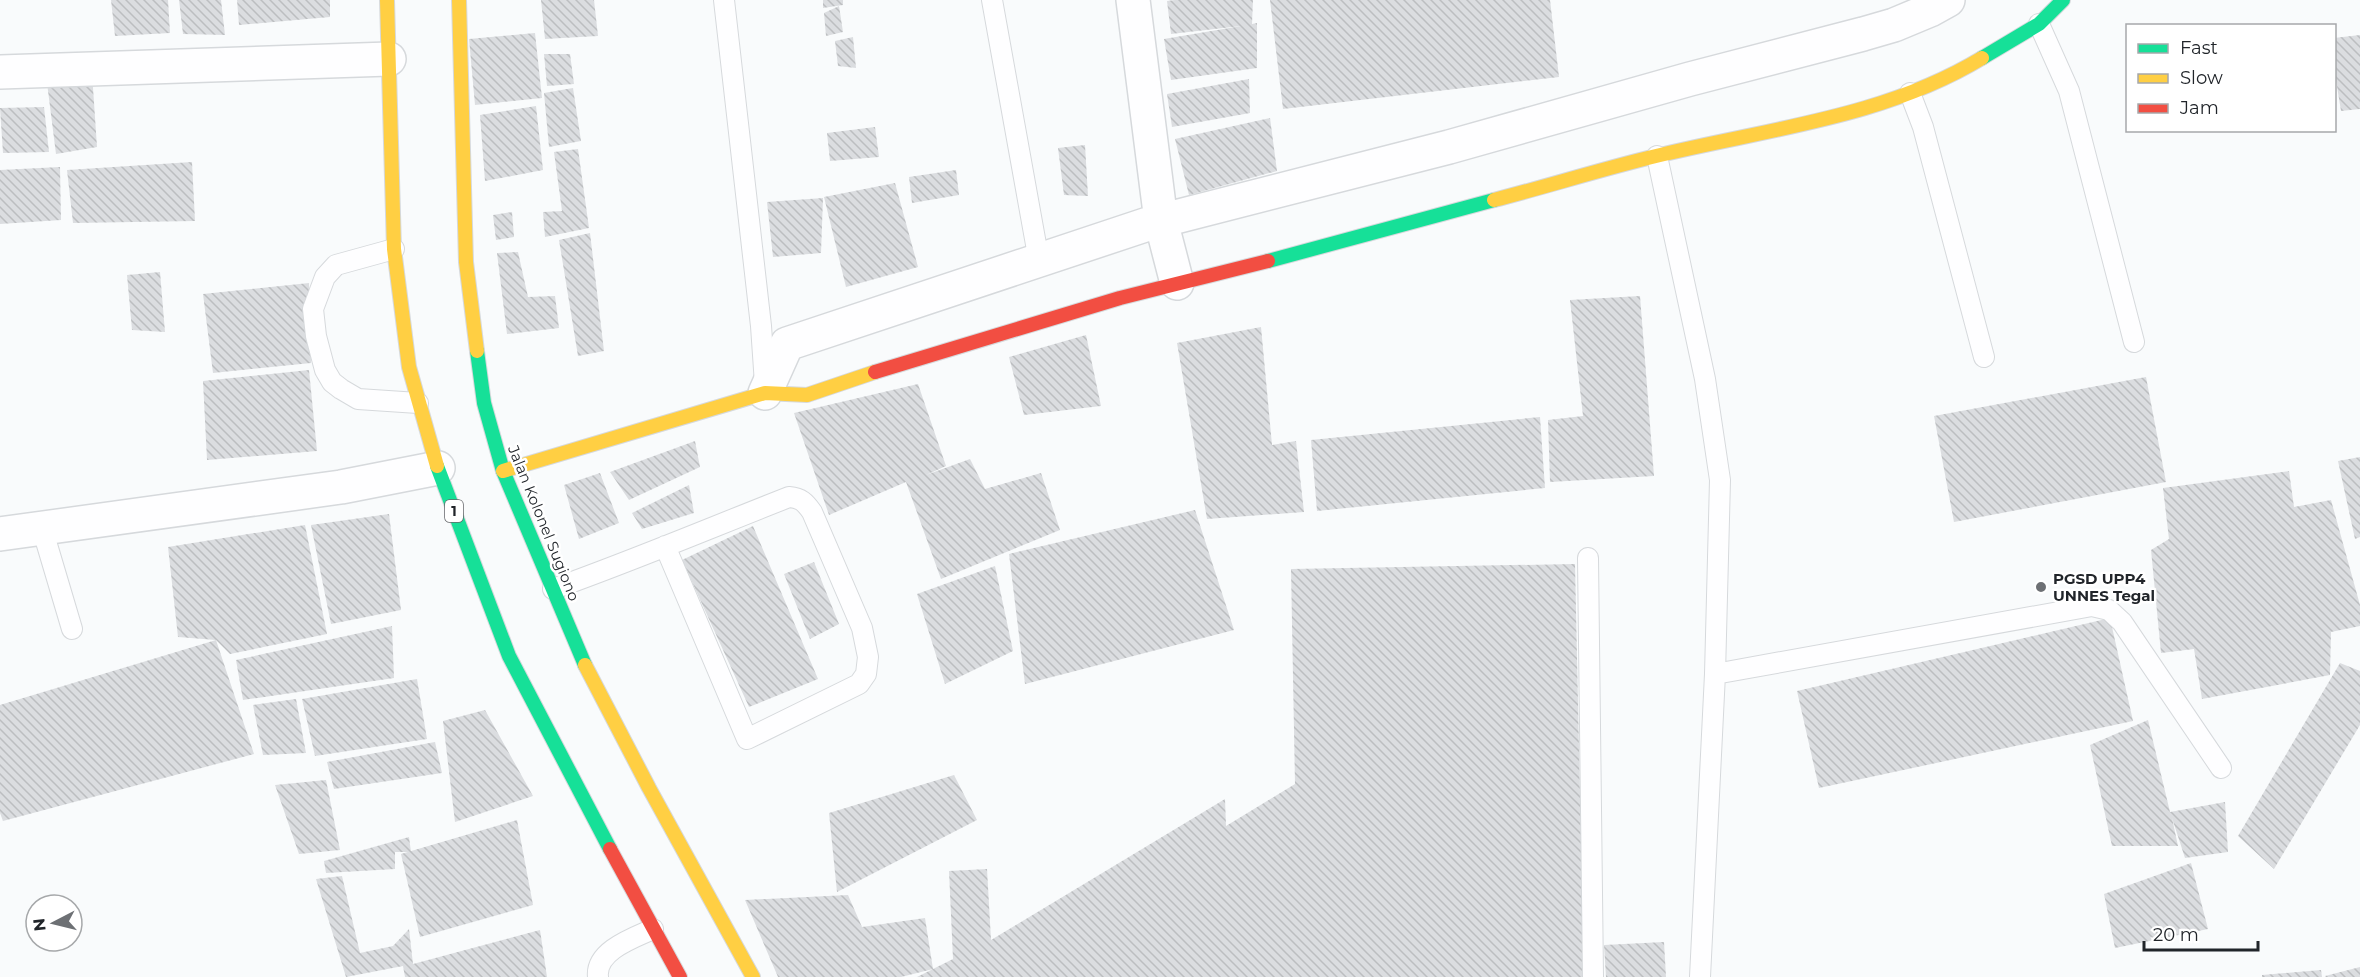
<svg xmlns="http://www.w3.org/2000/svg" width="2360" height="977" font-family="Montserrat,sans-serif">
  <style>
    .building { fill: url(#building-back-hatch) }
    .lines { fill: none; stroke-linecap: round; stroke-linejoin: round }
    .lane-casing { stroke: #d6d9dc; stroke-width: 22 }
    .street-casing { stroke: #d6d9dc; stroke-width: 36 }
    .fast-casing { stroke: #d6d9dc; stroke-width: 16 }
    .slow-casing { stroke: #d6d9dc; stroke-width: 16 }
    .jam-casing { stroke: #d6d9dc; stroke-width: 16 }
    .lane { stroke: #fefeff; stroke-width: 20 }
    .street { stroke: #fefeff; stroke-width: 33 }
    .fast { stroke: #16e098; stroke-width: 14 }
    .slow { stroke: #ffcf43; stroke-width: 14 }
    .jam { stroke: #f24e42; stroke-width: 14 }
    .poi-dot { fill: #6d7074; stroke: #fff; stroke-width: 2 }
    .labels { text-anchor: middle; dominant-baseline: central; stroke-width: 5; stroke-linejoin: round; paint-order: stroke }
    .shield { fill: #fff; stroke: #64666a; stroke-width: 1.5 }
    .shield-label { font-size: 14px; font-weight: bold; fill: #21252a }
    .street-label { font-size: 15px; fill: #21252a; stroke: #fff }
    .poi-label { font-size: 15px; font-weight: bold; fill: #21252a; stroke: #fff; text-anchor: start }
  </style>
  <defs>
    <pattern id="building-back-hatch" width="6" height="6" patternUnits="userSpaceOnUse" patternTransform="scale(1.5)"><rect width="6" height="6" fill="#dbdde0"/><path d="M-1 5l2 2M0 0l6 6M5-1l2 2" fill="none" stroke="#bcbec0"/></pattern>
  </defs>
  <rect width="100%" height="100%" fill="#f9fbfc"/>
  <path class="building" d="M111,0h57l2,33 -55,3z
    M179,0h42l4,35 -42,-1z
    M237,0h93v17l-91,8z
    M541,0h53l4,36 -53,3z
    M823,0h20v5l-20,3z
    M1175,0h78l-1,24 5,-1v45l-86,12 -7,-41 77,-13 -70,8 -4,-33z
    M1270,0h280l9,77 -276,32z
    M839,6l4,26 -17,4 -2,-23z
    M535,33l7,65 -67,7 -6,-66z
    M2360,35v74l-19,2 -7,-43v-30z
    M853,37l3,31 -18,-2 -3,-25z
    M544,54h26l4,30 -27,2z
    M92,73l5,74 -41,7 -10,-79z
    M1249,79l1,34 -78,14 -5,-33z
    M573,88l8,53 -32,6 -5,-54z
    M536,106l7,64 -58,11 -5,-66z
    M44,107l5,45 -46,1 -3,-45z
    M1270,118l7,53 -88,24 -14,-56z
    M875,127l4,30 -49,4 -3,-28z
    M1085,145l3,51 -24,-1 -6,-47z
    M578,149l11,79 -44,9 -2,-25 19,-1 -8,-59z
    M192,162l3,59 -122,2 -6,-53z
    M60,167l1,53 -61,4v-54z
    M956,170l3,25 -47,8 -3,-26z
    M895,183l23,84 -72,20 -22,-90z
    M823,198l-2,55 -48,4 -6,-55z
    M512,212l2,25 -18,3 -3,-25z
    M590,233l14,118 -26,5 -19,-116z
    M518,252l10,45 27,-1 4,32 -52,6 -10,-81z
    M160,272l5,60 -33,-2 -5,-55z
    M309,283l2,80 -98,10 -10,-79z
    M1640,296l14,180 -104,6 -2,-62 35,-4 -13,-116z
    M1261,327l11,118 24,-4 8,71 -97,7 -30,-176z
    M1086,335l15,71 -77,9 -15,-58z
    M309,370l8,81 -110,9 -4,-79z
    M2146,377l20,105 -212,40 -20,-106z
    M918,384l28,82 -20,9 44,-16 15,30 56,-16 19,57 -119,49 -35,-97 -77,33 -35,-102z
    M1540,417l5,71 -228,23 -6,-71z
    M695,441l5,26 -71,33 -19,-28z
    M2360,457v80l-5,2 -17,-78z
    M2289,471l5,36 37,-7 29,105v21l-29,6 -1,43 -128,24 -8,-50 -33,4 -10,-103 18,-11 -6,-51z
    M600,473l19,50 -40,16 -15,-54z
    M689,485l5,28 -52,16 -10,-16z
    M1195,510l39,120 -209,54 -16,-130z
    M389,514l12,96 -70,14 -20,-99z
    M305,525l22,109 -97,20 -14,-14 38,114 -251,67 -3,-8v-108l216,-65 -38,-3 -10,-90z
    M753,526l65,153 -69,28 -67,-147z
    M814,562l25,62 -29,15 -26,-65z
    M1575,564l9,413h-667l36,-18 -4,-88 38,-2 4,71 234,-141 1,27 69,-42 -4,-215z
    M995,566l18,85 -68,33 -28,-90z
    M2110,618l23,103 -314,67 -22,-97z
    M392,626l2,52 -151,22 -7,-40z
    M2340,663l20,8v54l-86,144 -36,-33z
    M417,679l10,60 -112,17 -13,-57z
    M296,699l10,54 -43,2 -10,-50z
    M485,710l48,86 -78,26 -12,-101z
    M2148,720l22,92 55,-10 3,50 -43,6 -13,-40 6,28h-66l-22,-101z
    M435,742l7,31 -108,16 -7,-27z
    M954,775l23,45 -140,72 -8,-79z
    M326,780l14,70 -41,4 -24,-69z
    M517,820l16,85 -113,32 -19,-83z
    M409,837l2,15h-16v17l-69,4 -2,-12z
    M2191,863l17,66 -93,19 -11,-54z
    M342,876l18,77 33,-7 16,-17 4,35 127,-34 7,47h-142l-2,-11 -57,11 -30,-98z
    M848,895l14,32 63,-9 8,51 -32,8h-123l-33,-77z
    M1664,942l2,35h-60l-2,-32z
    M2360,967v10h-34l-1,-1z
    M2321,970l1,7h-60v-2z"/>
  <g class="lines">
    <g class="lane-casing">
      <path id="lane" d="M724,0l37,326 4,58
        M992,0l47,261
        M2039,24l30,67 65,251
        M1910,93l13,34 61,230
        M1657,156l48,223 15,101 -5,194 -15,303
        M394,249l-58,16 -11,12 -12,32 3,27 9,34 7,12 9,7 17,10 60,4
        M42,528l30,101
        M1588,558l5,419
        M553,589c79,-28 157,-61 236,-92 12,1 16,5 23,15l50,116 6,29 -2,17 -7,10 -112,55 -82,-193
        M1715,674l377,-68 17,4 13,12 99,146
        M598,977c-3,-26 35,-39 55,-48"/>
    </g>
    <g class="street-casing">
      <path id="street" d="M1133,0l28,221 16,62
        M0,72l389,-13
        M765,393l22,-49 361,-120 301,-77 241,-68 173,-45 31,-9 36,-15 18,-10
        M0,534l341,-47 97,-19"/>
    </g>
    <g class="fast-casing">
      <path id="fast" d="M1982,58l57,-34 24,-24
        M1268,261l226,-61
        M477,351l7,52 19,68 82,194
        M437,466l72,190 101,193"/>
    </g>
    <g class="slow-casing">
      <path id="slow" d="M387,0l7,249 15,118 28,99
        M459,0l7,262 11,89
        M1494,200c54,-14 108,-31 162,-44 110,-27 227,-38 326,-98
        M503,471l262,-78 42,2 68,-23
        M585,665l64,123 104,189"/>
    </g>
    <g class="jam-casing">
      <path id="jam" d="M875,372l245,-74 148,-37
        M610,849l70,128"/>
    </g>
    <use href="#lane" class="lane"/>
    <use href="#street" class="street"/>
    <use href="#fast" class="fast"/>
    <use href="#slow" class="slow"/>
    <use href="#jam" class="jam"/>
  </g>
  <circle class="poi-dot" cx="2041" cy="587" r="6"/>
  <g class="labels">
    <rect class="shield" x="445" y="500" width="18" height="22" rx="4.5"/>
    <g class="shield-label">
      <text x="454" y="511">1</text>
    </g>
    <g class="street-label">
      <text transform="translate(544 523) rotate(68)">Jalan Kolonel Sugiono</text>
    </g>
    <g class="poi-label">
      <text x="2053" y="578">PGSD UPP4<tspan x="2053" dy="17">UNNES Tegal</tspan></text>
    </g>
  </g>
  <rect x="2126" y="24" width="210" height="108" fill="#ffffff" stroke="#a6a8aa" stroke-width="1.5"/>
  <rect x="2138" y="44" width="30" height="9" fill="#16e098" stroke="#a6a8aa" stroke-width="1.5"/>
  <text x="2180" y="54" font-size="18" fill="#21252a">Fast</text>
  <rect x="2138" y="74" width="30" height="9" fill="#ffcf43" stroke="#a6a8aa" stroke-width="1.5"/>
  <text x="2180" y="84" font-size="18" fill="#21252a">Slow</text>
  <rect x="2138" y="104" width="30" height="9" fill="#f24e42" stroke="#a6a8aa" stroke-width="1.5"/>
  <text x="2180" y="114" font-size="18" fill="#21252a">Jam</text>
  <g transform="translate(54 923) rotate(263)"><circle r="28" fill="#ffffff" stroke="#a6a8aa" stroke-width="1.5"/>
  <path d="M0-4.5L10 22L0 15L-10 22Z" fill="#6d7074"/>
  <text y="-9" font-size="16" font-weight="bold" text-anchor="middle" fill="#21252a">N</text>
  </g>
  <path d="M2144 941v9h114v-9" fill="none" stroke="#21252a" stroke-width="3"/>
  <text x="2153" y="941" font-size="18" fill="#21252a" stroke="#ffffff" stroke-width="4.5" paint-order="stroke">20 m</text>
</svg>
